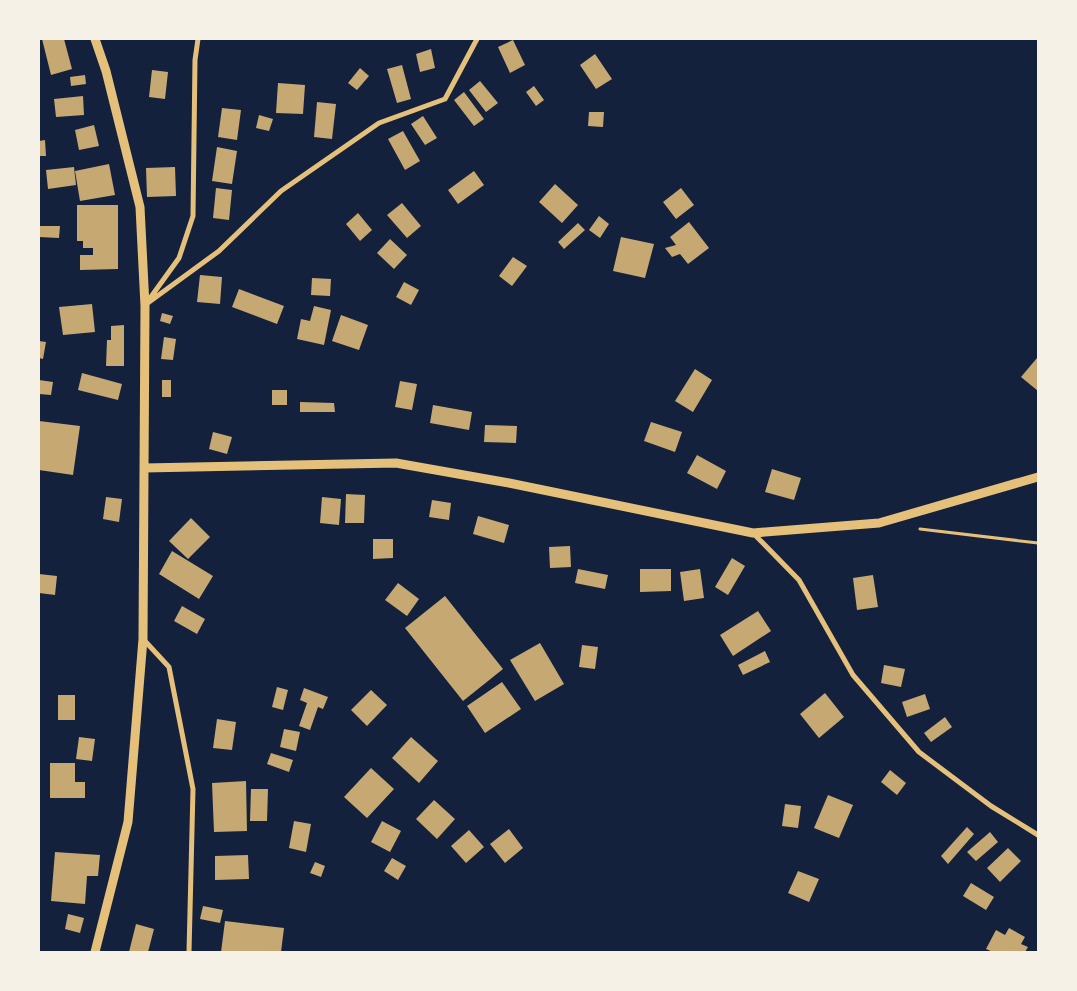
<svg xmlns="http://www.w3.org/2000/svg" width="1077" height="991" font-family="Montserrat,sans-serif">
  <style>
    .building { fill: #c6a872 }
    .lines { fill: none; stroke-linecap: round; stroke-linejoin: round }
    .path { stroke: #e5c07b; stroke-width: 3 }
    .minor { stroke: #e5c07b; stroke-width: 5 }
    .tertiary { stroke: #e5c07b; stroke-width: 9 }
  </style>
  <rect width="100%" height="100%" fill="#14213d"/>
  <path class="building" d="M42,39h22l8,30 -21,6z
    M513,40l12,25 -15,8 -12,-26z
    M431,49l4,19 -15,4 -4,-18z
    M595,54l17,25 -16,10 -16,-24z
    M402,65l9,34 -14,4 -10,-34z
    M360,68l9,8 -12,14 -9,-7z
    M152,70l16,2 -3,27 -16,-2z
    M85,75l1,9 -15,2 -1,-9z
    M480,81l18,22 -12,9 -17,-22z
    M278,83l27,2 -2,29 -27,-1z
    M534,86l10,14 -8,6 -10,-14z
    M464,92l20,27 -10,7 -20,-26z
    M83,96l1,19 -28,2 -2,-18z
    M317,102l19,2 -4,35 -18,-2z
    M222,108l19,2 -4,30 -19,-3z
    M589,112h15l-1,15 -15,-1z
    M259,115l14,4 -4,12 -13,-3z
    M423,116l14,22 -12,7 -14,-21z
    M94,125l5,21 -20,4 -4,-20z
    M403,131l17,30 -15,9 -17,-31z
    M45,140l1,16h-7v-15z
    M217,147l20,4 -5,33 -20,-3z
    M109,164l6,31 -35,6 -5,-30z
    M74,167l2,18 -28,4 -2,-19z
    M175,167l1,29 -29,1 -1,-29z
    M474,171l10,14 -26,19 -10,-14z
    M555,184l23,21 -16,18 -23,-21z
    M216,188l16,2 -3,30 -16,-2z
    M681,188l13,17 -18,14 -13,-17z
    M402,203l19,23 -14,12 -20,-23z
    M77,205h41v64l-38,1v-15h13v-7h-10v-7h-6z
    M358,213l14,17 -12,11 -14,-17z
    M599,216l10,8 -9,14 -11,-8z
    M689,222l20,26 -21,16 -8,-10 -8,3 -7,-9 11,-3 -6,-8z
    M578,223l7,7 -21,19 -6,-7z
    M39,226h21l-1,12 -20,-1z
    M621,237l33,7 -9,34 -32,-7z
    M390,239l17,16 -13,14 -17,-16z
    M513,257l14,9 -15,20 -13,-10z
    M200,275l22,2 -2,27 -23,-2z
    M312,278l19,1 -1,17 -19,-1z
    M404,282l15,8 -8,15 -15,-8z
    M239,289l45,17 -7,18 -45,-17z
    M92,304l3,28 -32,3 -4,-28z
    M314,306l17,4 -7,35 -27,-6 4,-20 9,2z
    M162,313l11,3 -3,8 -10,-3z
    M341,315l27,10 -9,25 -27,-9z
    M124,325v41h-18l1,-26h4v-14z
    M164,337l12,2 -3,21 -12,-1z
    M39,341l7,1 -3,17 -4,-1z
    M1037,358l1,1v32l-17,-14z
    M695,369l17,11 -19,32 -18,-11z
    M82,373l40,11 -4,16 -40,-10z
    M39,380l14,2 -2,13 -12,-1z
    M162,380h9v17h-9z
    M400,381l17,3 -5,26 -17,-3z
    M272,390h15v15h-15z
    M300,402l34,1 1,9h-35z
    M433,405l39,7 -3,18 -39,-7z
    M39,421l41,5 -7,49 -34,-5z
    M651,422l31,10 -7,20 -31,-11z
    M485,425l32,1 -1,17 -32,-1z
    M213,432l19,5 -5,17 -18,-5z
    M697,455l29,16 -9,18 -30,-16z
    M772,469l29,9 -7,22 -29,-8z
    M346,494l19,1 -1,28h-19z
    M106,497l16,2 -3,23 -16,-3z
    M322,497l19,2 -2,26 -19,-2z
    M432,500l19,3 -2,17 -20,-3z
    M478,516l31,9 -5,18 -31,-9z
    M191,518l19,19 -22,22 -19,-18z
    M373,539h20v19l-20,1z
    M570,546l1,21 -21,1 -1,-21z
    M172,551l41,25 -14,23 -40,-25z
    M732,558l13,8 -17,29 -13,-8z
    M578,569l30,6 -3,14 -30,-6z
    M640,569h31v22l-31,1z
    M700,569l4,29 -20,3 -4,-29z
    M39,574l18,2 -2,19 -16,-2z
    M873,575l5,32 -21,3 -4,-32z
    M398,583l21,16 -12,17 -22,-16z
    M445,596l58,73 -40,32 -58,-73z
    M182,606l23,13 -8,15 -23,-13z
    M758,611l13,20 -38,25 -13,-21z
    M540,643l24,41 -29,17 -25,-41z
    M582,645l16,2 -3,22 -16,-2z
    M765,651l5,11 -27,13 -5,-10z
    M884,665l21,4 -4,18 -20,-4z
    M502,682l19,27 -36,24 -18,-27z
    M277,687l11,3 -5,20 -11,-3z
    M304,688l24,9 -5,12 -5,-2 -8,23 -11,-4 8,-23 -7,-3z
    M371,690l16,15 -20,21 -16,-16z
    M825,693l19,24 -25,21 -19,-24z
    M925,694l5,15 -23,8 -5,-15z
    M58,695h17v25h-17z
    M945,717l7,10 -21,15 -7,-9z
    M217,719l19,3 -4,28 -19,-2z
    M284,729l16,3 -4,19 -16,-4z
    M79,737l16,2 -3,22 -16,-2z
    M411,737l27,24 -19,22 -27,-25z
    M271,753l22,7 -4,12 -22,-8z
    M50,763h25v19h10v16h-35z
    M371,768l23,21 -27,29 -23,-21z
    M890,770l16,13 -9,12 -16,-13z
    M246,781l1,50 -33,1 -2,-49z
    M251,789h17l-1,32h-17z
    M828,795l25,10 -14,33 -25,-10z
    M434,800l21,19 -18,20 -21,-20z
    M785,804l16,2 -3,22 -16,-2z
    M294,821l17,3 -5,28 -17,-4z
    M382,821l19,10 -11,21 -19,-10z
    M967,827l7,7 -26,30 -7,-8z
    M509,829l14,19 -18,15 -15,-19z
    M469,830l15,17 -18,16 -15,-17z
    M990,832l8,10 -22,19 -9,-9z
    M1008,848l13,13 -21,21 -13,-14z
    M55,852l45,3 -2,21h-11l-2,28 -34,-3z
    M248,855l1,24 -34,1v-24z
    M392,858l14,8 -8,14 -14,-9z
    M315,862l10,4 -4,11 -11,-4z
    M798,871l21,8 -10,23 -21,-9z
    M971,883l23,14 -8,13 -23,-14z
    M203,906l20,4 -3,13 -20,-4z
    M68,914l16,4 -4,15 -15,-4z
    M225,921l59,7 -3,24h-60z
    M136,924l18,5 -6,23h-19z
    M1009,928l16,9 -4,7 7,3 -3,5h-32l-7,-3 10,-19 9,5z"/>
  <g class="lines">
    <path class="path" d="M920,529l118,14"/>
    <path class="minor" d="M148,301l31,-43 14,-42 2,-156 3,-21
      M145,305l74,-54 62,-60 98,-68 66,-24 32,-60
      M753,533l46,47 54,95 66,77 72,54 47,29
      M144,640l25,27 24,122 -4,163"/>
    <path class="tertiary" d="M95,39l11,32 34,136 5,99 -2,333 -15,183 -33,130
      M144,468l252,-5 113,20 244,50 126,-10 159,-46"/>
  </g>
  <rect width="1077" height="991" fill="none" stroke="#f6f1e7" stroke-width="80"/>
</svg>
